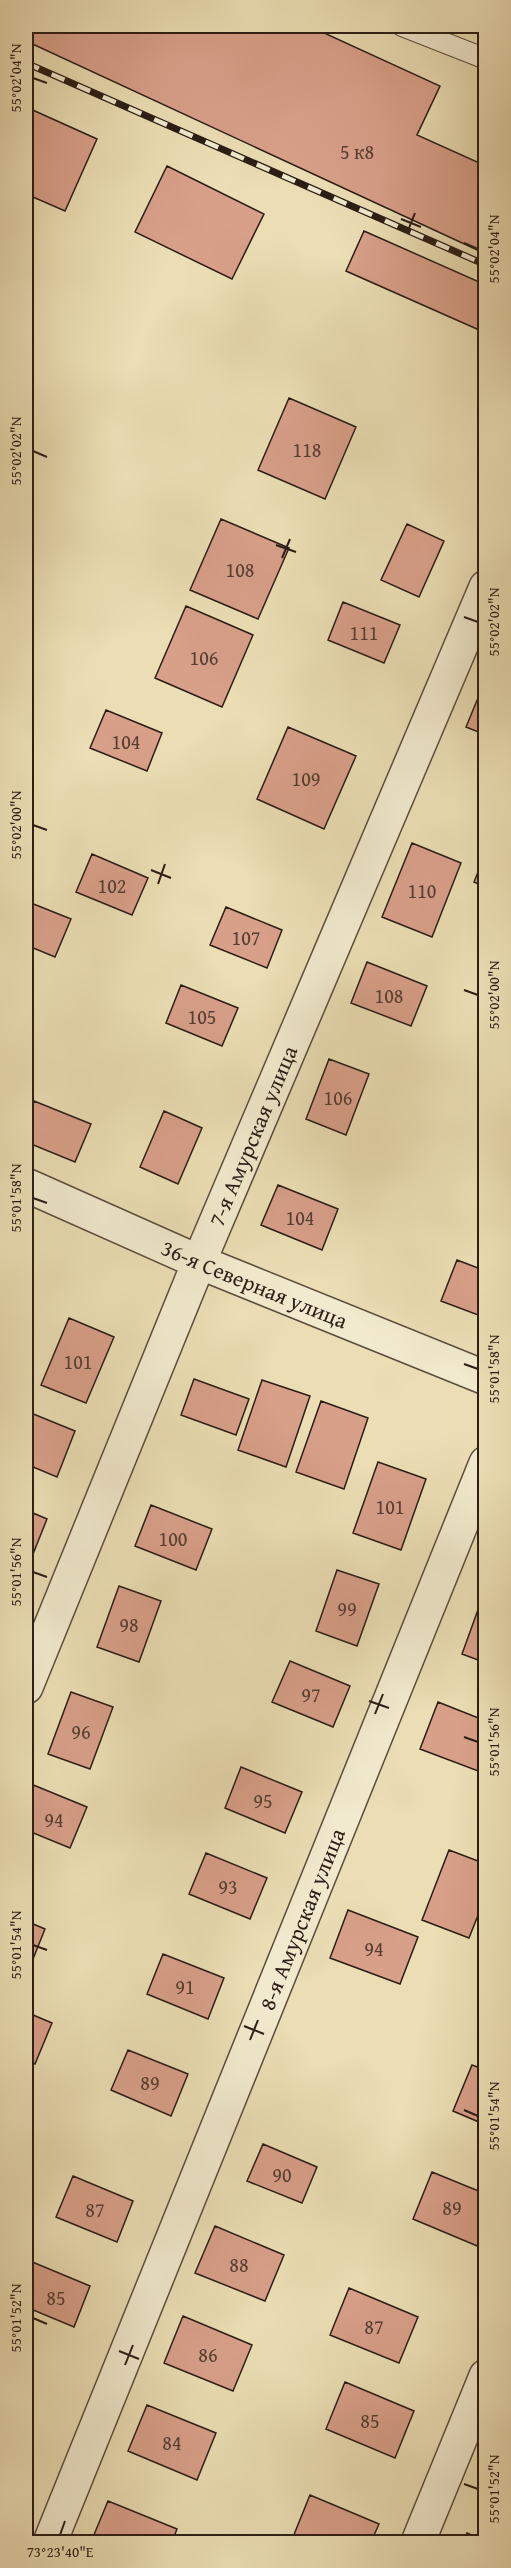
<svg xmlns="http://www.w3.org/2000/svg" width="511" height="2568" font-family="'Gentium Book Plus',serif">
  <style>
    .building { fill: #d89f89; stroke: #2b1d16; stroke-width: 1.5 }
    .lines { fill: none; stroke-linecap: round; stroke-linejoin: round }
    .lane-casing { stroke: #5b4d3e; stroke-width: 22 }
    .street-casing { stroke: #5b4d3e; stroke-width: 36 }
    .lane { stroke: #f2eace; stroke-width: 20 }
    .street { stroke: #f2eace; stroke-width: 33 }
    .rail-casing { stroke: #2b1d16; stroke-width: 7 }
    .rail { stroke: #f2eace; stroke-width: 4.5; stroke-dasharray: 14; stroke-linecap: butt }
    .ticks { fill: none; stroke: #2b1d16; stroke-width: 2 }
    .labels { text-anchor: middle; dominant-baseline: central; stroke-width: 4.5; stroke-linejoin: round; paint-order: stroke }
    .number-label { font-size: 20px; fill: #563e33 }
    .street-label { font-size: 22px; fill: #2b1d16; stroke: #f2eace }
    .neatline { fill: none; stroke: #2b1d16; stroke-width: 2 }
    .ticks-label { font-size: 15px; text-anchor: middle; fill: #2b1d16 }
  </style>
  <rect width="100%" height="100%" fill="#ebdeb4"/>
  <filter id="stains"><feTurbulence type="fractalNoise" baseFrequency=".00333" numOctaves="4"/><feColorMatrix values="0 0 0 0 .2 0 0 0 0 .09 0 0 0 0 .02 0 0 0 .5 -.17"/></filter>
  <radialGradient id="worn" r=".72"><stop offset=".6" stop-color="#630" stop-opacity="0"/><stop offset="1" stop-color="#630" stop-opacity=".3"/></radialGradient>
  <path class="building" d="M26,26h283l131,60 -23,49 69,31v88l-460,-213z
    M26,107l71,32 -32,72 -39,-17z
    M167,166l97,48 -32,65 -97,-47z
    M364,231l122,54v48l-140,-62z
    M289,398l67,29 -31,72 -67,-29z
    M221,519l68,29 -31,71 -68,-29z
    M407,524l37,17 -25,56 -38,-17z
    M343,602l57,23 -16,38 -56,-23z
    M186,606l67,29 -31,72 -67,-29z
    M480,693l6,3v39l-20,-8z
    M106,710l56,23 -15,38 -57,-23z
    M288,727l68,29 -32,73 -67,-30z
    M412,843l49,20 -29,74 -50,-20z
    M486,852v35l-12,-5z
    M92,854l56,24 -16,37 -56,-23z
    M26,901l45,18 -16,38 -29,-12z
    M226,907l56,23 -15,38 -57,-23z
    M367,962l60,24 -16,40 -60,-23z
    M26,982l6,3 -6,17z
    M181,985l57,23 -16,38 -56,-23z
    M329,1059l40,15 -23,61 -40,-16z
    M34,1101l57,23 -16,38 -49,-20v-19z
    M164,1111l38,17 -24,56 -38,-17z
    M278,1185l60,24 -16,41 -61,-25z
    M457,1260l29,11v47l-45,-17z
    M69,1318l45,19 -28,66 -45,-18z
    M194,1379l55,20 -13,36 -55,-20z
    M262,1380l48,16 -24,71 -48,-17z
    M321,1401l47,17 -24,71 -48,-17z
    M26,1411l49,20 -18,46 -31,-13z
    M378,1462l48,17 -25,71 -48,-17z
    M151,1505l61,24 -16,41 -61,-24z
    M26,1510l21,9 -18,45 -3,-1z
    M337,1570l42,14 -22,62 -41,-15z
    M119,1586l42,15 -22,61 -42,-15z
    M479,1607l7,2v54l-24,-9z
    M290,1661l60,25 -17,41 -61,-25z
    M71,1692l42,15 -23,62 -42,-15z
    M438,1702l48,19v53l-66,-25z
    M241,1767l61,25 -17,41 -60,-25z
    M26,1782l61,25 -17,41 -44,-18z
    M449,1850l37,14v31l-17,43 -47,-18z
    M206,1853l61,25 -17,41 -61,-25z
    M348,1910l70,27 -18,47 -70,-26z
    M26,1921l19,8 -16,40 -3,-1z
    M163,1954l61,24 -16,41 -61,-25z
    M26,2012l26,11 -17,41 -9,-4z
    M128,2050l60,24 -17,42 -60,-26z
    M472,2065l14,5v55l-33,-14z
    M263,2144l54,23 -15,36 -55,-22z
    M432,2172l54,22v45l-4,9 -69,-29z
    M73,2176l60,25 -16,41 -61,-25z
    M215,2226l69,29 -19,46 -70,-28z
    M30,2261l60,25 -16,41 -48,-20v-35z
    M349,2288l69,29 -19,46 -69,-28z
    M183,2316l69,29 -19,46 -69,-28z
    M345,2382l69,29 -19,47 -69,-29z
    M147,2405l69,28 -19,47 -69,-29z
    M310,2495l69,29 -8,18h-80z
    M108,2501l69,28 -5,13h-81z
    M467,2533l19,8v1h-23z"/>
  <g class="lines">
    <g class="lane-casing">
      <path id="lane" d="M402,26l84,33"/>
    </g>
    <g class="street-casing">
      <g id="street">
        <path id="s1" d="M26,1185l173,77 287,116"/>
        <path id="s2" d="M26,1687l173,-425 287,-675"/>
        <path id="s3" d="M50,2542l436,-1079"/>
        <path d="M418,2542l68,-166"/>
      </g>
    </g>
    <use href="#lane" class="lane"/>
    <use href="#street" class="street"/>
    <g class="rail-casing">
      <path id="rail" d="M26,63l460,202"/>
    </g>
    <use href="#rail" class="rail"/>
  </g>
  <path class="ticks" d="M33,78l14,5M401,219l20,8M407,233l8,-20M464,243l14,6M33,451l14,6M276,545l20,7M282,558l8,-19M464,617l14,5M33,825l14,5M151,870l20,8M158,884l7,-20M464,990l14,5M33,1198l14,5M464,1364l14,5M33,1572l14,5M369,1701l20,7M375,1714l8,-20M464,1737l14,5M33,1945l14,5M244,2026l20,8M250,2040l8,-20M464,2110l14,6M33,2318l14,6M119,2351l20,8M125,2365l8,-20M464,2484l14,5M60,2535l5,-14"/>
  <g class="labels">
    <g class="number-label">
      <text x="357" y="151">5 к8</text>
      <text x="307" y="449">118</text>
      <text x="240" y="569">108</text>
      <text x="364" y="632">111</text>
      <text x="204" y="657">106</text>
      <text x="126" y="741">104</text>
      <text x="306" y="778">109</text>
      <text x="112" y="885">102</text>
      <text x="422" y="890">110</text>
      <text x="246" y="937">107</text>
      <text x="389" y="995">108</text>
      <text x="202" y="1016">105</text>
      <text x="338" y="1097">106</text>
      <text x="300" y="1217">104</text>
      <text x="78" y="1361">101</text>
      <text x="390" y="1506">101</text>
      <text x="173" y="1538">100</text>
      <text x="347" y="1608">99</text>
      <text x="129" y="1624">98</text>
      <text x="311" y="1694">97</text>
      <text x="81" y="1731">96</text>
      <text x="263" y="1800">95</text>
      <text x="54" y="1819">94</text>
      <text x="228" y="1886">93</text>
      <text x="374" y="1948">94</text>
      <text x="185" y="1986">91</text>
      <text x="150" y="2082">89</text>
      <text x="282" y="2174">90</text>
      <text x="452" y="2207">89</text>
      <text x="95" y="2209">87</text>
      <text x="239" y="2264">88</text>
      <text x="56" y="2297">85</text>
      <text x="374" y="2326">87</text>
      <text x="208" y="2354">86</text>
      <text x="370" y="2420">85</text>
      <text x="172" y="2442">84</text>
    </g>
    <g class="street-label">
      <text stroke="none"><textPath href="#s2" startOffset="596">7-я Амурская улица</textPath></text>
      <text stroke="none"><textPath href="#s1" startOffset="249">36-я Северная улица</textPath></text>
      <text stroke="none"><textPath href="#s3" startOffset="672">8-я Амурская улица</textPath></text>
    </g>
  </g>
  <rect width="511" height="2568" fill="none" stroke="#ebdeb4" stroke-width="66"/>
  <rect x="33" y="33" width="445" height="2502" class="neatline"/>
  <g class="ticks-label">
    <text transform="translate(16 78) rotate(-90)" y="5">55°02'04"N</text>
    <text transform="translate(494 249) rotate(-90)" y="5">55°02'04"N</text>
    <text transform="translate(16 451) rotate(-90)" y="5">55°02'02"N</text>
    <text transform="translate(494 622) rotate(-90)" y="5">55°02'02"N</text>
    <text transform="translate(16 825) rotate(-90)" y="5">55°02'00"N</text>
    <text transform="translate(494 995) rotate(-90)" y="5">55°02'00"N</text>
    <text transform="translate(16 1198) rotate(-90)" y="5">55°01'58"N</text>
    <text transform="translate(494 1369) rotate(-90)" y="5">55°01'58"N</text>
    <text transform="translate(16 1572) rotate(-90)" y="5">55°01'56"N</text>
    <text transform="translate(494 1742) rotate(-90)" y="5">55°01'56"N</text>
    <text transform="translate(16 1945) rotate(-90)" y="5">55°01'54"N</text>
    <text transform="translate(494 2116) rotate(-90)" y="5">55°01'54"N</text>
    <text transform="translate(16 2318) rotate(-90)" y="5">55°01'52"N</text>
    <text transform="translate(494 2489) rotate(-90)" y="5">55°01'52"N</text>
    <text x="60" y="2557">73°23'40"E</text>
  </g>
  <rect width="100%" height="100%" filter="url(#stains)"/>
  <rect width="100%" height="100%" fill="url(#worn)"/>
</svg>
